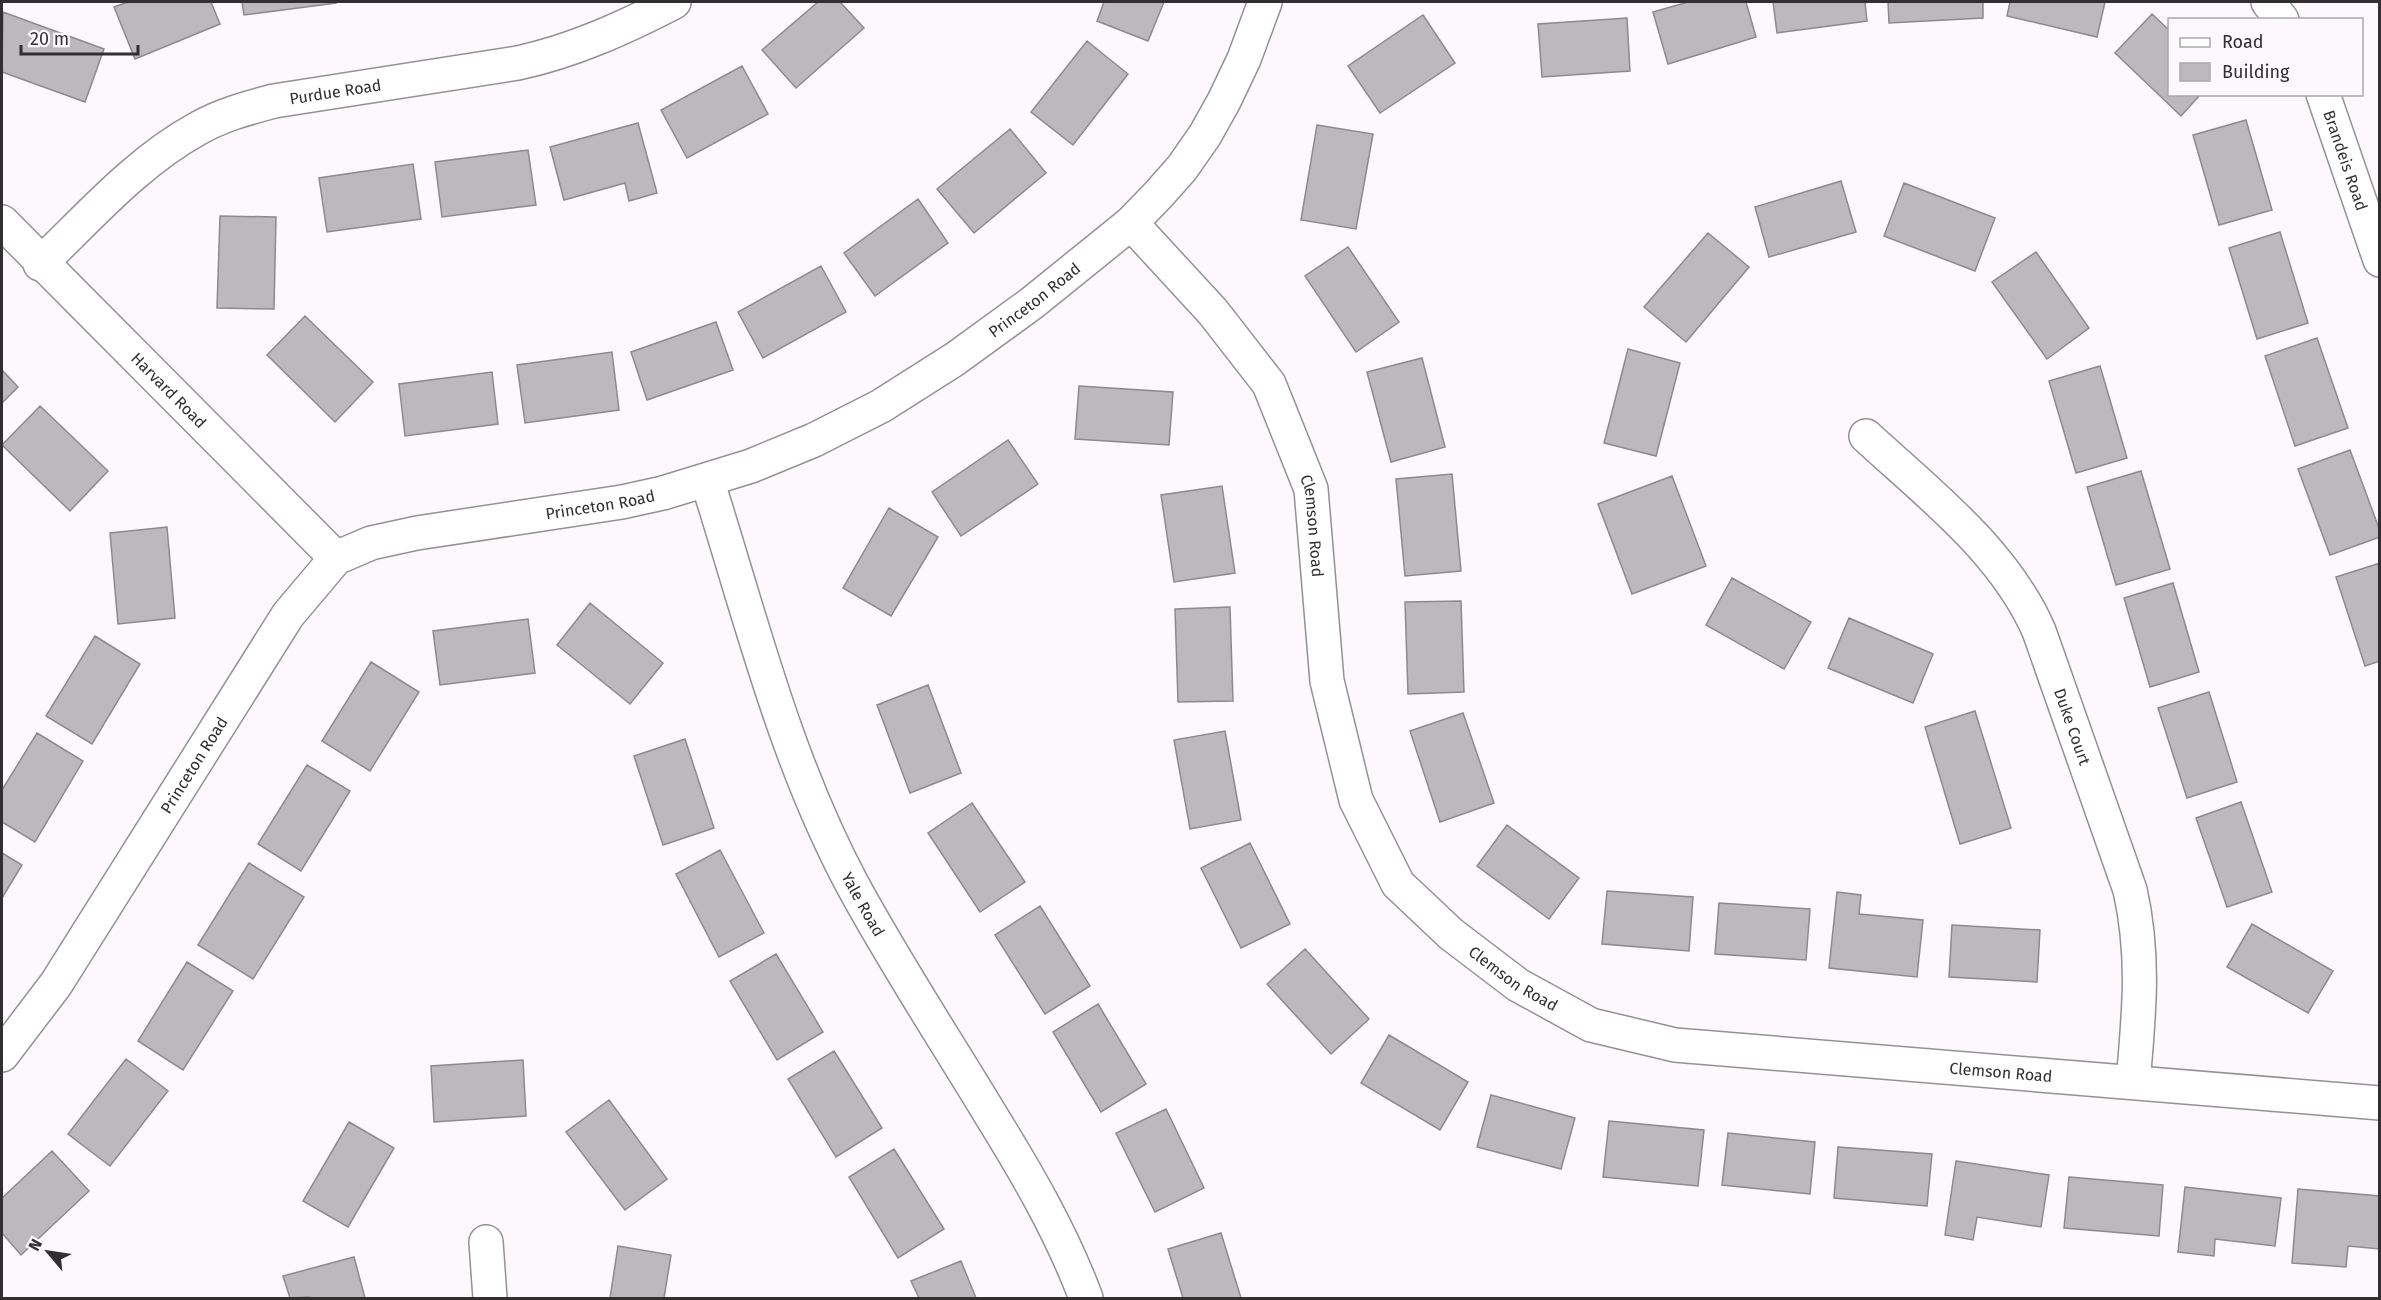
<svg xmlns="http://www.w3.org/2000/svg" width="2381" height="1300" font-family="'Fira Sans',sans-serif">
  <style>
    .building { fill: #bdb8bc; stroke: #8e898d; stroke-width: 1.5 }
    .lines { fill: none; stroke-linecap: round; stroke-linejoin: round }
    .minor-casing { stroke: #959094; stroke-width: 36 }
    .minor { stroke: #fff; stroke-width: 33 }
    .labels { text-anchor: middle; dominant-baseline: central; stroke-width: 4.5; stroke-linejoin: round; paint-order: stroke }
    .street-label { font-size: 16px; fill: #312f30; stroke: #fdf8fc }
  </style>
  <rect width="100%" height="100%" fill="#fdf8fc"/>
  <path class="building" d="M128,2h83l9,22 -85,35 -21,-52z
    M242,2h94v1l-92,12z
    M818,2h22l24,26 -68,60 -34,-38z
    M1104,2h60l-16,39 -51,-20z
    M1688,2h58l10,35 -88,27 -15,-52z
    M1773,2h92l2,19 -90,12z
    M1888,2h95v16l-94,5z
    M2010,2h95l-8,35 -90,-21z
    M3,12l101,37 -19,53 -83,-30z
    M2152,14l18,17v63h31l-20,22 -66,-63z
    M1423,15l32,48 -75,50 -32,-47z
    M1627,18l3,53 -88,6 -4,-53z
    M1087,41l41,33 -55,71 -42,-33z
    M742,66l26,48 -81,44 -26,-48z
    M2246,120l26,90 -53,15 -26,-90z
    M638,123l19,70 -28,8 -4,-18 -61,17 -14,-53z
    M1317,125l56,9 -17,95 -55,-9z
    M1010,129l36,44 -72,60 -37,-44z
    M528,150l8,55 -94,12 -7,-55z
    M413,164l8,55 -94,13 -8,-54z
    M1841,181l15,51 -87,25 -14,-50z
    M1904,183l91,35 -20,53 -91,-35z
    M918,199l30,44 -73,53 -31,-43z
    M220,216l56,1 -2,92 -57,-1z
    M2280,232l28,91 -51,16 -28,-91z
    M1708,233l41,34 -63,75 -42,-35z
    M1348,247l51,75 -43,30 -51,-76z
    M2036,252l53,76 -42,31 -55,-77z
    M821,266l25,46 -83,46 -25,-46z
    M305,316l68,66 -38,40 -68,-67z
    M716,322l17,48 -86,30 -16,-48z
    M2317,338l31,90 -53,18 -30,-90z
    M1628,349l52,14 -24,93 -52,-13z
    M612,352l7,58 -94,13 -8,-58z
    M1422,358l23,89 -54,15 -24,-90z
    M2100,366l27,92 -51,15 -27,-92z
    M2,370l16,17 -16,16z
    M492,372l6,52 -93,12 -6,-52z
    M1079,386l94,6 -4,53 -94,-6z
    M40,406l68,65 -38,40 -68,-66z
    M1008,440l30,44 -77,52 -29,-44z
    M2350,450l30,81v6l-50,18 -32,-86z
    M2141,471l29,98 -54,16 -29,-98z
    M1452,474l9,97 -56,5 -9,-97z
    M1672,476l34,90 -74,28 -34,-90z
    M1222,486l13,87 -61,9 -13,-87z
    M889,508l49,29 -47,79 -48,-28z
    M167,527l8,91 -57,6 -8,-91z
    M2380,563v98l-15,5 -29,-89z
    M1732,578l79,44 -27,47 -78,-44z
    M2173,583l26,89 -49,15 -26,-89z
    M1461,601l3,91 -56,2 -3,-92z
    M590,603l73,60 -33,41 -73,-59z
    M1230,607l3,94 -55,1 -3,-93z
    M1849,618l84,36 -20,49 -85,-35z
    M528,619l7,54 -95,12 -7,-54z
    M95,636l45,28 -48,80 -46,-28z
    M371,662l48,30 -49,79 -48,-30z
    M928,685l33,88 -51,20 -33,-88z
    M2209,692l28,90 -50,16 -29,-90z
    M1975,711l36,117 -51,16 -35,-117z
    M1463,713l31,90 -54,19 -30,-91z
    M1225,731l16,89 -51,9 -16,-89z
    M37,733l46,28 -48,81 -33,-20v-32z
    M685,739l29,89 -51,17 -29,-89z
    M307,765l43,26 -49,80 -43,-27z
    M2241,802l31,90 -45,15 -31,-89z
    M972,803l53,79 -45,30 -52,-79z
    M1507,825l72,53 -30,41 -72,-53z
    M1250,843l40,81 -49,24 -40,-80z
    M720,850l44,83 -45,24 -43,-83z
    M2,853l20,12 -20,33z
    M249,863l55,34 -51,82 -55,-34z
    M1607,891l86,6 -4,54 -87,-7z
    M1837,892l24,3 -2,19 64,6 -6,57 -88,-9z
    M1719,903l91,6 -4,51 -91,-6z
    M1040,906l50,80 -45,28 -50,-79z
    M2252,924l81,47 -25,42 -81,-46z
    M1952,925l88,5 -3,52 -88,-5z
    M1305,949l64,70 -38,35 -64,-70z
    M776,954l47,78 -46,28 -47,-79z
    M187,962l46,29 -50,79 -45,-29z
    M1098,1004l48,80 -45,28 -48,-80z
    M1389,1035l79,47 -28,48 -79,-47z
    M834,1051l48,77 -46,29 -48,-78z
    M126,1059l42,32 -58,75 -42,-32z
    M523,1060l3,56 -92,6 -3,-56z
    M1491,1095l84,23 -14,51 -84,-22z
    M609,1100l58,79 -42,31 -59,-78z
    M1166,1109l38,79 -49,24 -39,-79z
    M1609,1121l95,9 -6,56 -95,-9z
    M349,1122l45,26 -46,79 -45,-26z
    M1728,1133l87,9 -5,52 -88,-9z
    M1838,1147l94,7 -5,52 -93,-8z
    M894,1149l50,80 -46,29 -49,-81z
    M52,1151l37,40 -68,64 -19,-22v-35z
    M1956,1161l93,14 -8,52 -64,-10 -4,23 -28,-5z
    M2069,1177l94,8 -4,51 -95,-8z
    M2185,1187l96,11 -6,48 -60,-7 -1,17 -36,-4z
    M2298,1189l82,7v53l-32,-3 -2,21 -54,-4z
    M1221,1233l20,65h-58l-15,-49z
    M618,1246l53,9 -7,43h-54z
    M354,1257l11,41h-56v-1l-19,1 -7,-22z
    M961,1261l15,37h-57l-8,-17z"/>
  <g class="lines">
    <g class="minor-casing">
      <g id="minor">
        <path d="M2268,2l14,18"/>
        <path id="s1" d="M2323,94l57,166"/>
        <path id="s2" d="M2,222l334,336"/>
        <path id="s3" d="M1131,223l82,89 56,72 42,105 16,192 29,119 42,84 53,50 67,51 73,40 84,20 705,58"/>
        <path id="s4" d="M40,264c49,-47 97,-102 157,-135 24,-14 51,-21 77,-28l244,-38c55,-12 106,-35 156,-61"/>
        <path id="s5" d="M1866,436c63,58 138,115 173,195l91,259c15,66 9,125 3,192"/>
        <path id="s6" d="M707,480c43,135 77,276 144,402 43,80 94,157 141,235 36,58 70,117 94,181"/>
        <path id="s7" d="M2,1055l54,-71 232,-369 48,-57 35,-15 46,-10 205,-31 41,-9 88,-27 63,-26 67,-34 74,-47 77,-56 99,-80 28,-29 23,-26 23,-33 19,-34 20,-42 21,-57"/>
        <path d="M486,1242l4,56"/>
      </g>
    </g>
    <use href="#minor" class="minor"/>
  </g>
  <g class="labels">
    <g class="street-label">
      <text stroke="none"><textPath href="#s4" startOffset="352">Purdue Road</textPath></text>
      <text stroke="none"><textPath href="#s1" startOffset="70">Brandeis Road</textPath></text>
      <text stroke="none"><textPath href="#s7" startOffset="1356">Princeton Road</textPath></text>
      <text stroke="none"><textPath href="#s2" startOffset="237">Harvard Road</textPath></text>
      <text stroke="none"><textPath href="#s7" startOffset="870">Princeton Road</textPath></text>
      <text stroke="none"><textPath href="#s3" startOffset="362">Clemson Road</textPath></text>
      <text stroke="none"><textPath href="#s5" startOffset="364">Duke Court</textPath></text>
      <text stroke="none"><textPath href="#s7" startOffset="348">Princeton Road</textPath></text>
      <text stroke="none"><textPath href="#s6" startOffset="453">Yale Road</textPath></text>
      <text stroke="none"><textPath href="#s3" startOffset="884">Clemson Road</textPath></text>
      <text stroke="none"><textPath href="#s3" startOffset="1388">Clemson Road</textPath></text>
    </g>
  </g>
  <rect width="2381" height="1300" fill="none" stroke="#312f30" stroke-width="6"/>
  <rect x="2168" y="18" width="195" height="78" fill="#fdf8fc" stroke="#aba8aa" stroke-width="1.5"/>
  <rect x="2180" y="38" width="30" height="9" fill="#ffffff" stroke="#aba8aa" stroke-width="1.5"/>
  <text x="2222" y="48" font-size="18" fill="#312f30">Road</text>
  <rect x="2180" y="63" width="30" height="18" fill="#bdb8bc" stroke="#aba8aa" stroke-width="1.5"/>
  <text x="2222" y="78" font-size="18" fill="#312f30">Building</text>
  <g transform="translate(48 1252) rotate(299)" stroke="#fdf8fc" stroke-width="4.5" paint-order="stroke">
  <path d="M0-4.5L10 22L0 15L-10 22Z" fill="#312f30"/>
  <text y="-9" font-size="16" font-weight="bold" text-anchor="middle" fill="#312f30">N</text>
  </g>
  <path d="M21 45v9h117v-9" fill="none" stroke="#312f30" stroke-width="3"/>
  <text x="30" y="45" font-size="18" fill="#312f30" stroke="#fdf8fc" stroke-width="4.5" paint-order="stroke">20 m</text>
</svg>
